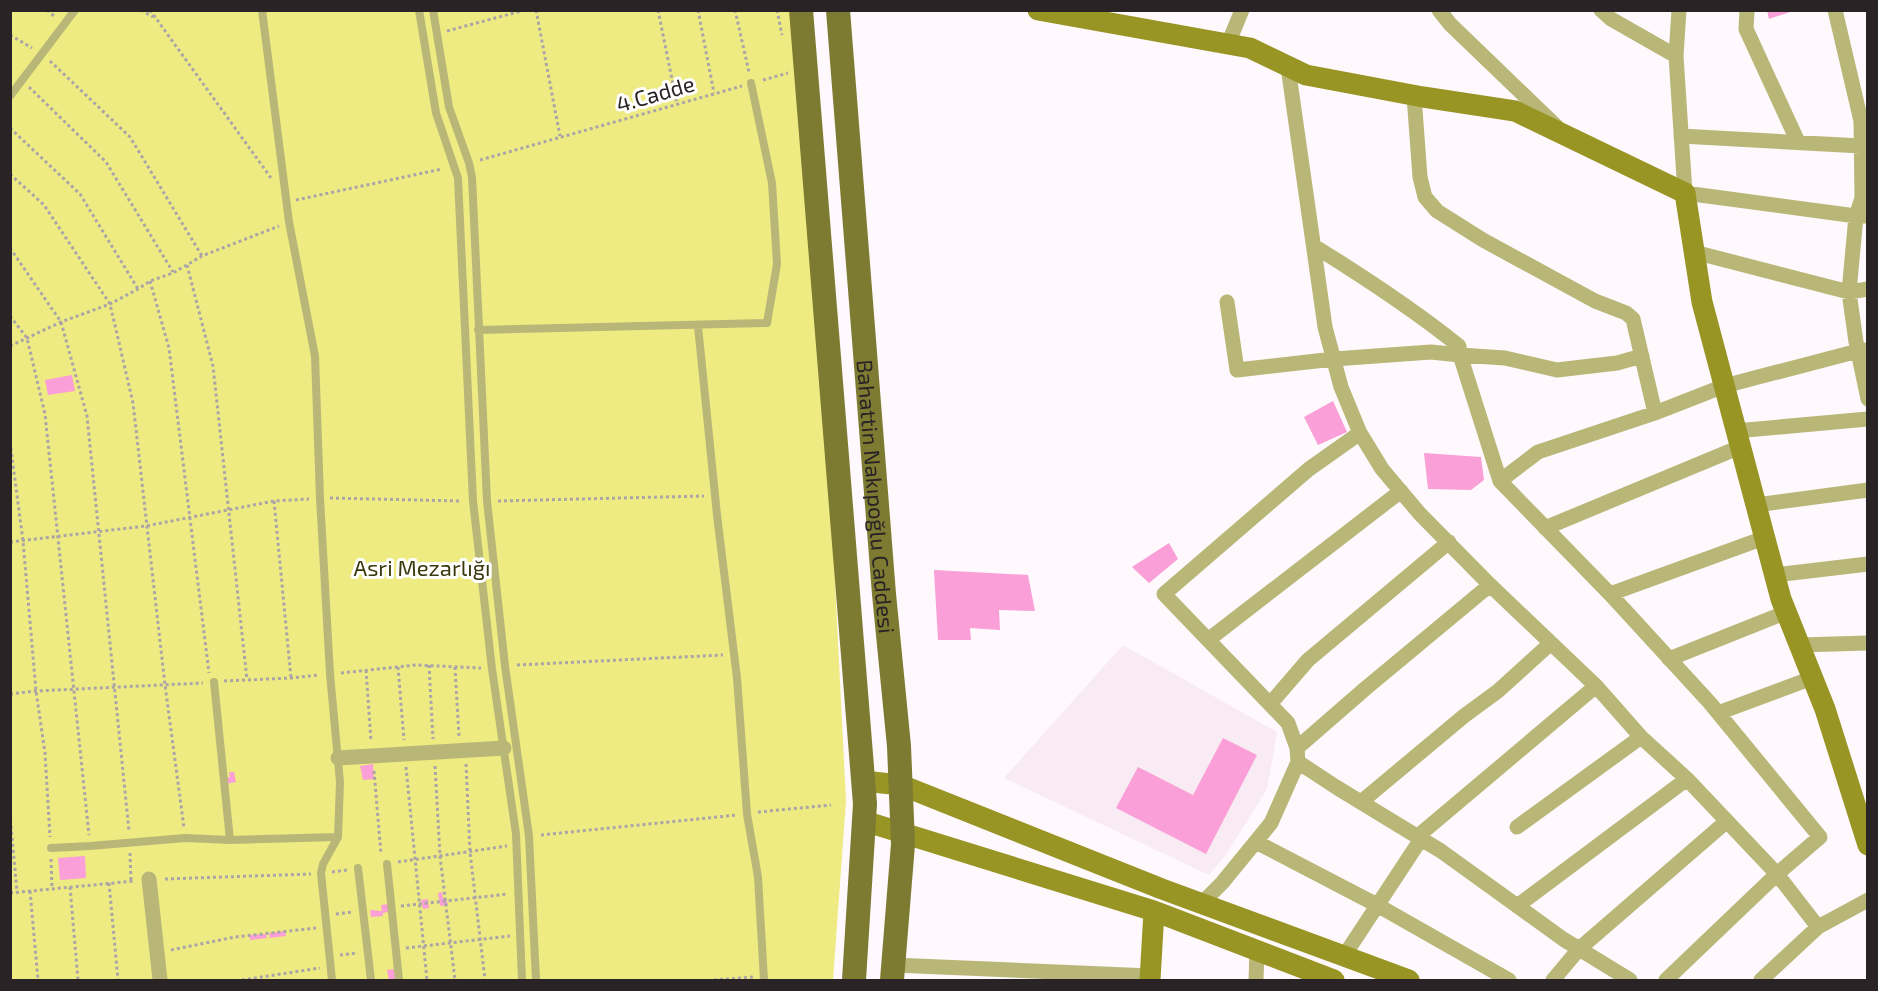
<svg xmlns="http://www.w3.org/2000/svg" width="1878" height="991" font-family="'Exo 2',sans-serif">
  <style>
    .built { fill: #f9ebf3 }
    .green { fill: #eeeb83 }
    .building { fill: #fa9fd7 }
    .lines { fill: none; stroke-linecap: round; stroke-linejoin: round }
    .path { stroke: #aba5a8; stroke-width: 3; stroke-dasharray: 3 3; stroke-linecap: butt }
    .lane { stroke: #b8b777; stroke-width: 8 }
    .street { stroke: #b8b777; stroke-width: 15 }
    .secondary { stroke: #989525; stroke-width: 21 }
    .primary { stroke: #7d7b31; stroke-width: 24 }
    .labels { text-anchor: middle; dominant-baseline: central; stroke-width: 6; stroke-linejoin: round; paint-order: stroke }
    .street-label { font-size: 22px; fill: #292326; stroke: #fff }
    .park-label { font-size: 22px; fill: #3b390c; stroke: #fff }
  </style>
  <rect width="100%" height="100%" fill="#fff8fc"/>
  <path class="built" d="M1123,645l154,87 -10,57 -42,67 -16,19 -205,-97z"/>
  <path class="green" d="M10,11h785l31,391 20,399 -13,179h-822z"/>
  <path class="building" d="M1767,10h26v1l-24,8z
    M72,375l3,16 -27,4 -3,-15z
    M1333,401l14,31 -29,13 -14,-28z
    M1424,453l57,4 3,23 -13,10 -43,-1z
    M1169,543l9,16 -29,24 -17,-16z
    M934,570l94,5 7,36 -36,-1 1,20 -30,-2 1,12h-33z
    M1223,738l34,17 -51,99 -90,-46 22,-41 55,28z
    M373,764l1,15 -11,1 -3,-14z
    M229,772h5l2,10 -10,2 -1,-6 5,-1z
    M85,856l1,22 -26,2 -2,-22z
    M442,892l1,6h3l2,7 -8,1 -2,-13z
    M428,899l1,9 -6,1 -2,-9z
    M390,904l2,10 -4,1v-3l-5,1v3l-12,1 -1,-7 12,1 -1,-6z
    M285,931l1,5 -16,2 -1,-5z
    M266,934l1,4 -17,2 -1,-5z
    M395,969l2,11h-8l-2,-10z"/>
  <g class="lines">
    <path class="path" d="M47,10l8,7
      M141,10l12,7
      M150,10l121,168
      M536,10l24,126
      M658,10l19,94
      M698,10l16,83
      M735,10l14,62
      M777,10l5,25
      M447,31l78,-21
      M10,35l22,13
      M50,61l80,76 72,119
      M763,80l25,-7
      M29,87l77,75 67,110
      M10,128l70,66 58,95
      M480,160l262,-74
      M10,174l34,31 66,99 23,99 32,282 19,143
      M296,200l146,-31
      M10,248l51,74 26,94 42,415
      M187,265l26,101 34,314
      M150,281l19,67 40,325
      M10,316l17,22 18,76 44,421
      M10,346l51,-24 49,-18 28,-15 12,-8 23,-8 29,-17 77,-30
      M10,442l13,99 13,150 9,62 5,84
      M330,498l131,3
      M274,501l17,177
      M498,501l206,-5
      M10,542l136,-16 128,-25 35,-2
      M429,665l4,74
      M517,665l206,-10
      M398,667l6,73
      M455,667l4,70
      M366,670l5,70
      M341,673l75,-8 65,3
      M224,681l67,-3 28,-3
      M10,694l26,-3 167,-8
      M466,764l4,88 15,128
      M435,766l5,90 15,124
      M406,767l21,213
      M374,771l7,83
      M758,812l73,-7
      M10,814l7,78
      M541,835l196,-20
      M130,853l1,28
      M51,859l1,29
      M398,862l109,-16
      M332,872l15,-2
      M165,879l146,-5
      M109,883l9,97
      M70,887l8,93
      M30,891l8,89
      M10,893l124,-12
      M401,906l107,-12
      M336,914l17,-2
      M406,948l104,-12
      M171,950l64,-13 81,-9
      M340,955l18,-2
      M242,980l78,-12
      M714,980l40,-3"/>
    <path class="lane" d="M262,10l27,212 26,134 5,142 10,176 10,108 -2,55 -15,27 -2,9 11,107
      M419,10l17,103 22,65 15,323 19,168 24,165 6,146
      M433,10l16,97 20,56 3,14 15,324 18,165 24,170 7,144
      M10,96l65,-86
      M698,326l19,189 20,163 10,136 11,63 6,103
      M478,330l289,-7 10,-59 -5,-81 -21,-100
      M214,682l16,158
      M51,848l39,-2 95,-8 45,2 108,-3
      M387,864l12,116
      M358,868l13,112"/>
    <path class="street" d="M1439,10l11,14 107,103
      M1601,10l10,9 65,37
      M1679,10l-3,46 9,137 171,23h12
      M1747,10l-1,19 52,113
      M1835,10l26,111 1,77 -6,18 -7,76 7,50 12,57
      M1228,44l14,-34
      M1288,67l37,260 16,60 19,46 22,36 38,45 70,71 106,101 45,51 46,42 90,95 -111,106
      M1414,96l6,81 5,20 12,14 46,29 112,61 31,12 7,6 22,94
      M1681,136l180,10
      M1314,246c50,31 99,63 145,100l1,9 45,3 52,12 60,-7 25,-7
      M1694,252l155,40 19,-3
      M1227,302l10,68 97,-11 97,-7 29,3 40,126 110,113 100,109 110,134 -43,37 41,53 50,-27
      M1735,431l133,-12
      M1500,481l38,-29 117,-39 69,-27 134,-35 10,-1
      M1756,505l112,-15
      M1545,528l195,-81
      M1775,575l93,-11
      M1490,585l-124,103 -69,60 1,14 38,25 105,64 122,88 67,41
      M1610,594l154,-56
      M1208,640l193,-149
      M1799,645l69,-2
      M1669,659l118,-47
      M1270,704l38,-44 141,-118
      M1718,713l94,-35
      M1297,748l-9,-25 -124,-129 145,-125 51,-36
      M338,758l166,-10
      M1361,802l103,-86 34,-25 53,-48
      M1517,827l124,-90
      M1418,836l178,-150
      M1256,842l121,63 132,75
      M149,879l11,101
      M1201,904l21,-21 49,-60 27,-61
      M1517,906l170,-127
      M1344,956l77,-117
      M893,965l257,11
      M1256,980l1,-29
      M1553,980l26,-31 148,-128
      M1761,980l57,-53"/>
    <path class="secondary" d="M1038,10l212,38 56,27 117,22 92,14 170,82 17,109 79,297 44,110 43,136
      M863,781l38,4 261,104 247,91
      M864,821l290,90 180,69
      M1150,980l4,-69"/>
    <g class="primary">
      <path d="M801,10l64,794 -11,176"/>
      <path id="s1" d="M838,10l46,584 15,152 4,98 -11,136"/>
    </g>
  </g>
  <g class="labels">
    <g class="street-label">
      <text transform="translate(655 93) rotate(-16)">4.Cadde</text>
      <text stroke="none"><textPath href="#s1" startOffset="488">Bahattin Nakıpoğlu Caddesi</textPath></text>
    </g>
    <g class="park-label">
      <text x="422" y="567">Asri Mezarlığı</text>
    </g>
  </g>
  <rect width="1878" height="991" fill="none" stroke="#292326" stroke-width="24"/>
</svg>
